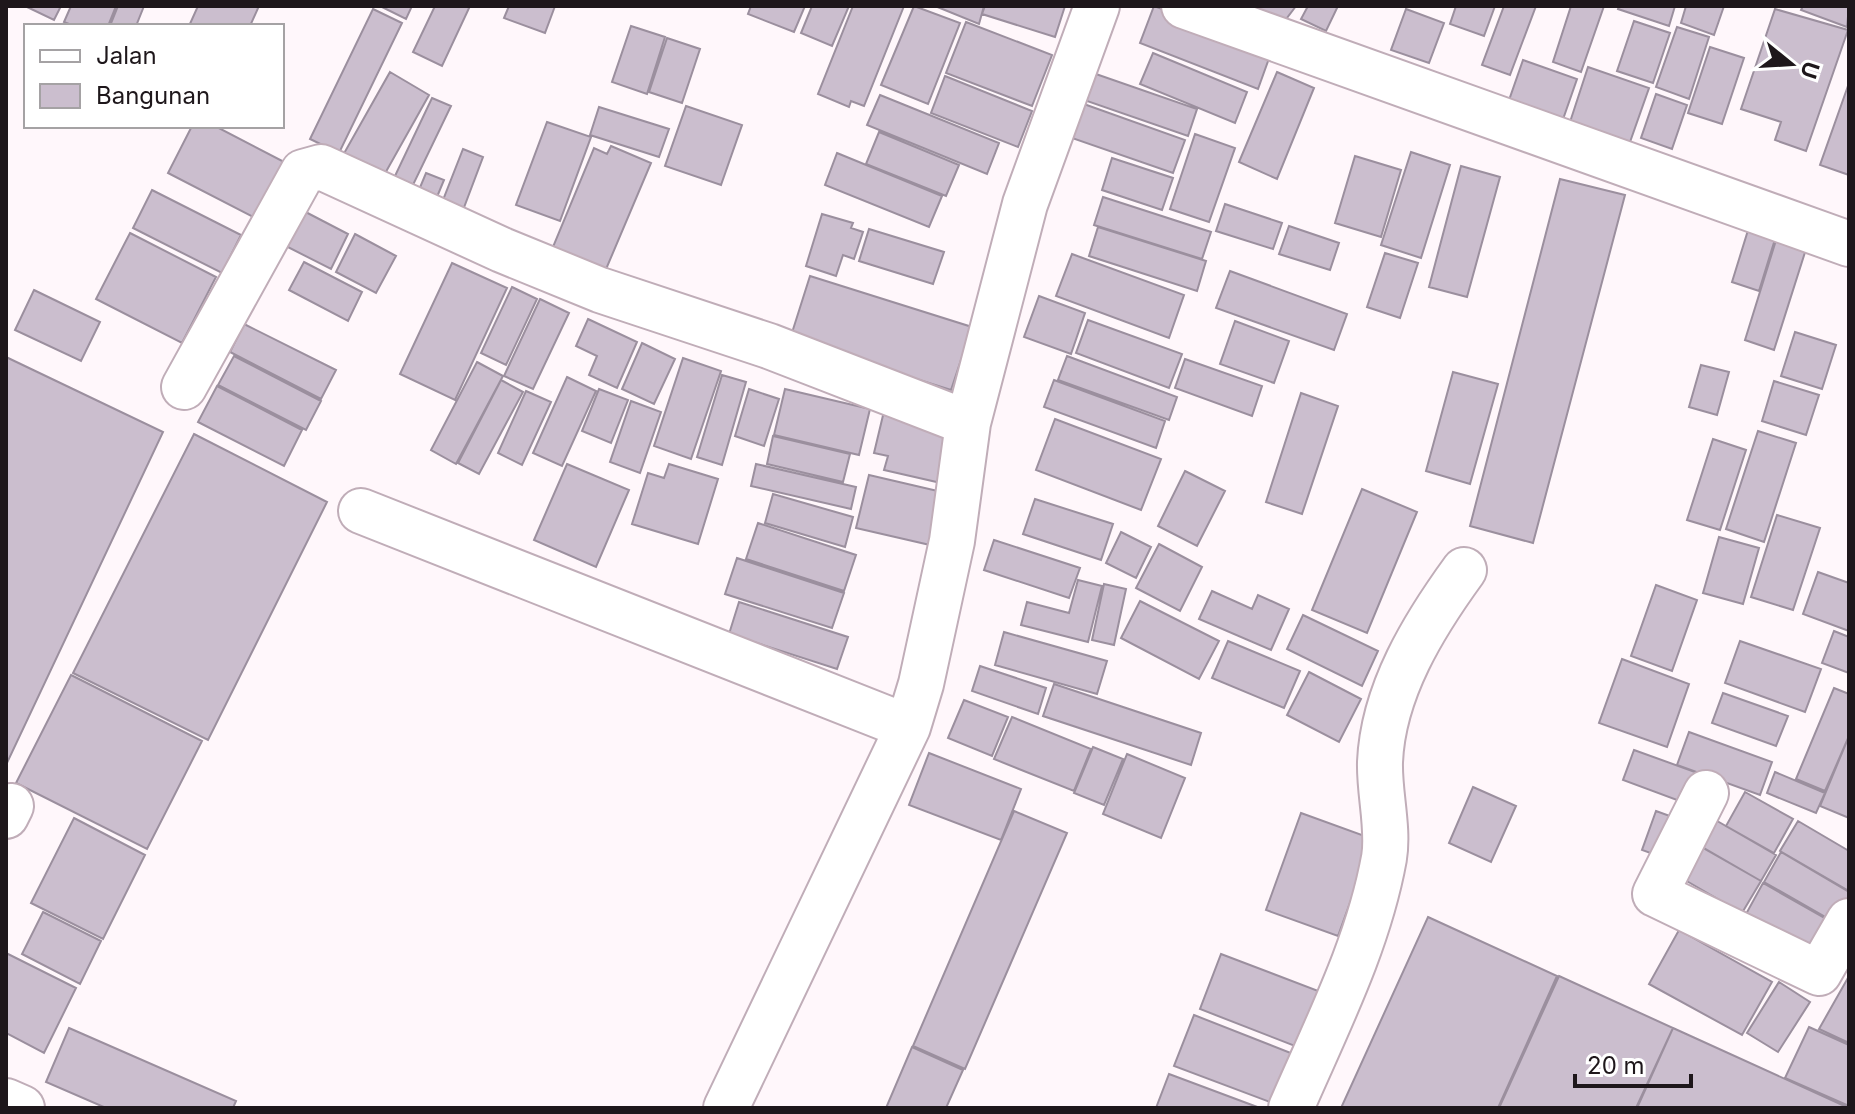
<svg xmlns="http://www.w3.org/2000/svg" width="1855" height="1114" font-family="Inter,sans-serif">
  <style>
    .building { fill: #cbbece; stroke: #9b8f9e; stroke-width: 2 }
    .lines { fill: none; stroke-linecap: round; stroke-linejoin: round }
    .minor-casing { stroke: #c0adb8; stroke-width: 48 }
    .major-casing { stroke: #c0adb8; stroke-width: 48 }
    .minor { stroke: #fff; stroke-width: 44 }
    .major { stroke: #fff; stroke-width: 44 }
  </style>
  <rect width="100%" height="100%" fill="#fff7fb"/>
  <path class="building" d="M25,6h36l-7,14z
    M71,6h45l-8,20h-34l-10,-4z
    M118,6h26l-8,20h-26z
    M198,6h61l-9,20h-61z
    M380,6h32l-6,13z
    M435,6h35l-28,60 -29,-14z
    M509,6h46l-10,27 -41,-15z
    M751,6h54l-11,26 -46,-18z
    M812,6h37l-17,40 -31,-13z
    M853,6h51l-40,100 -13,-5 -2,6 -31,-13z
    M914,6l46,17 -32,81 -47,-19z
    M935,6h49l-5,18z
    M985,6h80l-10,31 -73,-23z
    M1154,6l118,44 -14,39 -118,-46z
    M1244,6h52l-19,25z
    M1308,6h30l-12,25 -25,-12z
    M1456,6h39l-11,30 -34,-12z
    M1504,6h32l-26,69 -28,-10z
    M1571,6h33l-23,66 -28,-10z
    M1619,6h56l-6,20 -51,-17z
    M1686,6h38l-10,29 -33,-12z
    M1803,6h46l-2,21 -46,-17z
    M373,9l29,14 -63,130 -29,-14z
    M1406,9l38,14 -15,40 -38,-13z
    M1775,9l73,21 -42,121 -31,-11 6,-18 -40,-13z
    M1634,21l36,12 -17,50 -36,-12z
    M966,22l86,33 -20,51 -86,-33z
    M631,26l34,11 -18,57 -35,-12z
    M1677,27l32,10 -20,62 -33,-12z
    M667,38l33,11 -18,54 -33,-11z
    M1710,47l34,11 -22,66 -34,-11z
    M1153,53l94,39 -12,31 -95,-39z
    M1523,60l54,19 -16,46 -54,-19z
    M1588,67l61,21 -19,54 -60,-20z
    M390,72l39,23 -51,91 -40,-22z
    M1277,72l37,16 -37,91 -38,-17z
    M1093,73l104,36 -9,27 -104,-36z
    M945,76l87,35 -14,36 -87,-34z
    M1849,83v92l-29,-10z
    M1656,94l31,11 -15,44 -31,-11z
    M880,95l119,48 -12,31 -120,-49z
    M432,98l19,8 -39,81 -18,-9z
    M1081,103l104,37 -12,33 -104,-36z
    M686,106l56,19 -21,60 -56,-19z
    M599,107l70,22 -10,28 -69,-22z
    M547,122l44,15 -31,84 -44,-16z
    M192,126h23l73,38 -29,56 -91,-47z
    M879,132l80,33 -13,31 -80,-32z
    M1195,134l40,14 -26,74 -39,-13z
    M611,146l40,17 -50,118 -53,-22 46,-111 13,6z
    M463,149l20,8 -26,69 -21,-8z
    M1411,152l39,13 -29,93 -40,-13z
    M837,153l105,43 -13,31 -104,-42z
    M1355,156l46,14 -20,67 -46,-14z
    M1112,158l61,20 -11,32 -60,-20z
    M1461,166l39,11 -33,120 -38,-10z
    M426,173l18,7 -12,29 -18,-7z
    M1560,179l65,16 -92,348 -63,-17z
    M152,190l89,45 -19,38 -89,-45z
    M1103,197l108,35 -9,27 -108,-34z
    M1225,204l57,19 -9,26 -57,-18z
    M296,207l52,27 -17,35 -53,-27z
    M822,214l31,9 -2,5 12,4 -9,27 -11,-4 -7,21 -30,-10z
    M1289,226l50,17 -9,27 -51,-16z
    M1098,227l108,34 -9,30 -108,-35z
    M1749,227l27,9 -17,55 -27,-9z
    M869,229l75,23 -11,32 -74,-23z
    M130,233l86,44 -34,66 -86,-44z
    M355,234l41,22 -20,37 -40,-21z
    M1777,237l30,9 -33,104 -29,-10z
    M1385,253l33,10 -18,55 -33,-11z
    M1072,254l112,41 -15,43 -113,-42z
    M304,262l58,30 -14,29 -59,-31z
    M452,263l55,25 -52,112 -55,-26z
    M1230,271l117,43 -13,36 -118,-42z
    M810,276l162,51 -21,63 -161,-51z
    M512,287l25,12 -31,66 -25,-12z
    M34,290l66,32 -19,39 -66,-31z
    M1039,296l46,17 -14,41 -47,-17z
    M540,299l29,14 -36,76 -29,-13z
    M588,319l49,23 -20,46 -28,-13 8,-19 -21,-10z
    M1088,320l94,34 -13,34 -93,-35z
    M1235,321l54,20 -15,42 -54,-19z
    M244,324l92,46 -15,29 -91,-47z
    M1795,332l41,13 -14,44 -41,-13z
    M642,343l33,16 -21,45 -32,-15z
    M234,356l87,45 -15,29 -88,-45z
    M1067,356l110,41 -8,23 -111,-40z
    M6,357l157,75 -157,333z
    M683,358l38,13 -30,88 -37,-13z
    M1185,359l77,27 -10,30 -77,-28z
    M477,362l26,14 -47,88 -25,-14z
    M1701,365l28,7 -12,43 -28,-8z
    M1453,372l45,12 -28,100 -44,-13z
    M722,375l24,7 -24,83 -25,-8z
    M567,377l29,14 -34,75 -29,-13z
    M501,380l22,12 -44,82 -21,-11z
    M1054,380l111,41 -9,27 -112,-41z
    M1774,381l45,14 -13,40 -44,-14z
    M217,386l85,44 -18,36 -86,-44z
    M599,389l29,11 -17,43 -29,-12z
    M749,389l30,10 -15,47 -29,-10z
    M785,389l85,20 -11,46 -85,-20z
    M526,391l25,11 -29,63 -24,-12z
    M1301,393l37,13 -36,108 -36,-12z
    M631,401l30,11 -21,61 -30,-11z
    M885,407l71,17 -15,59 -57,-13 4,-14 -14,-3z
    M1055,419l106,40 -20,51 -105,-40z
    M1758,431l38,12 -32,99 -38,-13z
    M194,434l133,68 -119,238 -135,-67z
    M773,436l77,18 -7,28 -76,-18z
    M1713,439l33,11 -26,80 -33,-10z
    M567,464l62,26 -33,77 -62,-27z
    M669,464l49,15 -20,65 -66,-20 16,-51 16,5z
    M756,464l100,23 -5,22 -100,-23z
    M1185,471l40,20 -28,55 -39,-20z
    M869,475l73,17 -12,53 -74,-17z
    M1362,489l55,23 -50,121 -55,-23z
    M773,494l80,23 -8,30 -80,-24z
    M1035,499l78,25 -12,36 -78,-26z
    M1777,515l43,13 -27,82 -42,-13z
    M758,523l98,32 -12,36 -98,-32z
    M1121,532l30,15 -15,31 -30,-15z
    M1719,537l40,11 -16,56 -40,-11z
    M994,540l86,28 -11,30 -85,-28z
    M1159,544l43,23 -22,44 -44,-23z
    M737,558l107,35 -12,35 -107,-34z
    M1818,572l31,11v48l-46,-17z
    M1078,580l24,6 -14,56 -67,-17 6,-23 42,11z
    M1104,584l22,5 -12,56 -22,-5z
    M1656,585l41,15 -25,71 -41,-15z
    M1212,591l40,18 6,-14 31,14 -18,41 -72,-31z
    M1140,601l79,40 -20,38 -78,-41z
    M739,602l109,35 -11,32 -108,-35z
    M1303,615l75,36 -16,35 -75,-37z
    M1834,631l15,6v36l-27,-10z
    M1004,632l103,29 -10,33 -102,-29z
    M1228,641l72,30 -16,37 -72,-30z
    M1740,641l81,28 -16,43 -80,-29z
    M1622,659l67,25 -22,63 -68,-24z
    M980,666l66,22 -8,26 -66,-23z
    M1309,672l52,27 -22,43 -52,-27z
    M71,675l131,66 -55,108 -131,-66z
    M1054,684l147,49 -10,32 -148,-49z
    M1834,688l15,6v42l-24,55 -29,-12z
    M1723,693l65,23 -12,30 -64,-23z
    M964,700l44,17 -16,39 -44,-18z
    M1012,717l79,32 -17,42 -80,-32z
    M1689,732l83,30 -12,33 -83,-30z
    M1849,736v82l-29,-12z
    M1093,747l30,12 -19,46 -30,-12z
    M1634,750l61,22 -10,31 -62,-23z
    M929,753l92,36 -20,51 -92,-35z
    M1127,754l58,24 -24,60 -58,-24z
    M1775,772l50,21 -9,20 -49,-20z
    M1473,787l43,19 -25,56 -42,-19z
    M1745,792l48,27 -19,34 -48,-27z
    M1014,811l53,22 -102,236 -52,-23z
    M1656,811l25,9 -14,39 -25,-9z
    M1301,813l72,26 -35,97 -72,-26z
    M74,818l71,37 -42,84 -72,-36z
    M1712,818l64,37 -15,26 -64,-37z
    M1798,821l51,30v40l-69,-40z
    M1696,844l65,37 -19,32 -64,-37z
    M1781,852l68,40v8l-13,23 -72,-41z
    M1763,883l72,41 -18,30 -71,-40z
    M43,912l58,29 -21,43 -58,-30z
    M1428,917l129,59 -59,132h-157z
    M1679,930l93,52 -30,53 -93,-51z
    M6,953l70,35 -32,65 -38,-20z
    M1221,954l113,43 -21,56 -113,-44z
    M1559,976l114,52 -37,80h-137z
    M1849,976v67l-30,-14z
    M1779,982l31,20 -32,50 -31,-19z
    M1194,1015l112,44 -20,49 -112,-42z
    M1809,1027l40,18v61l-64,-28z
    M69,1028l167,73 -3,7h-127l-60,-26z
    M1673,1028l176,80h-212z
    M912,1047l51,23 -17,38h-60z
    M1169,1074l91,34h-104z"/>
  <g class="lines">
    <g class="minor-casing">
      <path id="minor" d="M1184,6l665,238
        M184,387l119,-215 18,-5 181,83 98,40 169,56 199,77
        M361,511l547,216
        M1706,793l-51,101 164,79 30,-52
        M6,816l5,-10
        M726,1108l182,-381 13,-43 31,-143 16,-118 57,-219 72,-198
        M1291,1108c35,-81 77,-162 93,-250 5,-30 -5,-65 -4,-96 3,-71 44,-137 84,-192"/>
    </g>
    <g class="major-casing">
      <path id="major" d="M6,1101l16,7"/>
    </g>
    <use href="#minor" class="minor"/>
    <use href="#major" class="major"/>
  </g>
  <rect width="1855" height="1114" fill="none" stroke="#1e171b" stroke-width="16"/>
  <rect x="24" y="24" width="260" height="104" fill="#ffffff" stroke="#a5a2a4" stroke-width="2"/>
  <rect x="40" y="50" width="40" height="12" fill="#ffffff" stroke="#a5a2a4" stroke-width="2"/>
  <text x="96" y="64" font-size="24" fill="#1e171b">Jalan</text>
  <rect x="40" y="84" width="40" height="24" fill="#cbbece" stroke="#a5a2a4" stroke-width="2"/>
  <text x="96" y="104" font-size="24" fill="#1e171b">Bangunan</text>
  <g transform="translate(1791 64) rotate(108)" stroke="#ffffff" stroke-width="6" paint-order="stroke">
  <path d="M0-6L14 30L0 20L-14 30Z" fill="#1e171b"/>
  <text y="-12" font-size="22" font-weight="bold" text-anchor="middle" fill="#1e171b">U</text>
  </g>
  <path d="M1575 1074v12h116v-12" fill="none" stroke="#1e171b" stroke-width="4"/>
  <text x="1587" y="1074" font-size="24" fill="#1e171b" stroke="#ffffff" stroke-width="6" paint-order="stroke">20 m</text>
</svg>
